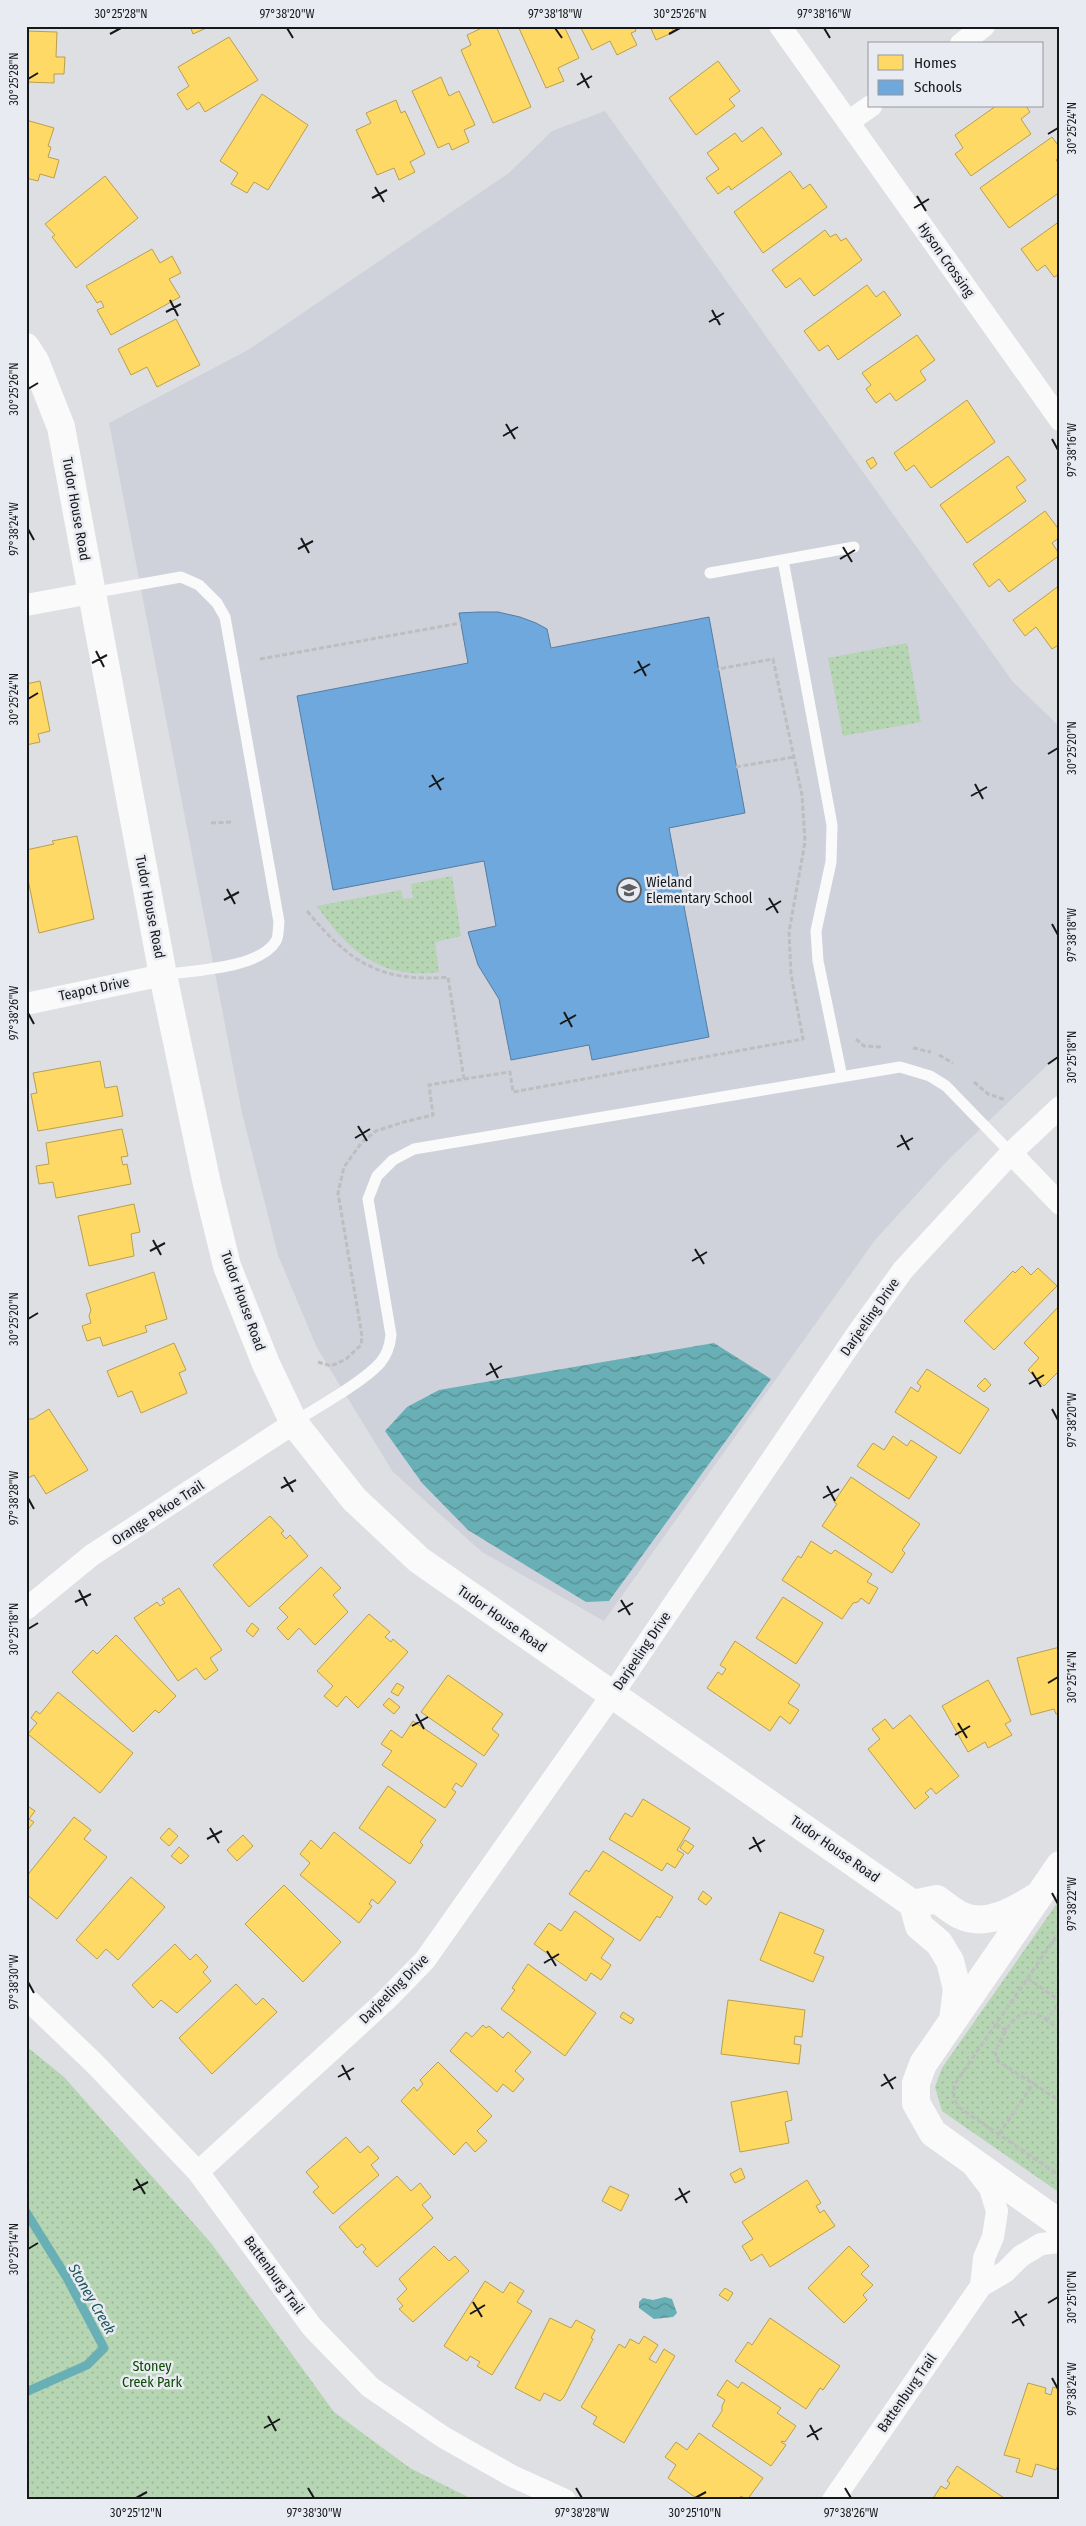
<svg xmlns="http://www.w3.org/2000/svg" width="1086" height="2526" font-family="'Fira Sans Condensed',sans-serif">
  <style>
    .built { fill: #cfd2db }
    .park { fill: url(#park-dots) }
    .water { fill: url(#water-waves) }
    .homes { fill: #ffd966; stroke: #b99f4f }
    .schools { fill: #6fa8dc; stroke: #557da2 }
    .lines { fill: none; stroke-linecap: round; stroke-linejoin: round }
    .stream { stroke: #68b0b6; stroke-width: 9 }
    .path { stroke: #bebec0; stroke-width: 3; stroke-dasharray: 5 2.5; stroke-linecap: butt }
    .service { stroke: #fafafb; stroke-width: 11 }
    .minor { stroke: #fafafb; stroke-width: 22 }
    .tertiary { stroke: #fafafb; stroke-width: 28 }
    .ticks { fill: none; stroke: #17181a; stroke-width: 2 }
    .labels { text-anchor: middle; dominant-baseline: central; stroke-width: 5; stroke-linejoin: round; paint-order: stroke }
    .street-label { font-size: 14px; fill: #17181a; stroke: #e9ebf2 }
    .poi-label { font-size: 14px; fill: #17181a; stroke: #e9ebf2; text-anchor: start }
    .park-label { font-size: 14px; fill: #0b4901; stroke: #e9ebf2 }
    .water-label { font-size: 15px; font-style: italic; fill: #1c5558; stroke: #e9ebf2 }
    .neatline { fill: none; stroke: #17181a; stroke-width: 2 }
    .ticks-label { font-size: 12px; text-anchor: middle; fill: #17181a }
  </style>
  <defs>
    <pattern id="park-dots" width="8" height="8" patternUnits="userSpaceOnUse" patternTransform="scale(1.25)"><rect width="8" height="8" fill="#b5d5b3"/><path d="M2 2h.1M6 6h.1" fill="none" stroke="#9bb699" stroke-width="1.8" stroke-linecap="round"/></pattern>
    <pattern id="water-waves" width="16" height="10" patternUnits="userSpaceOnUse" patternTransform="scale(1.25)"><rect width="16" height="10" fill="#68b0b6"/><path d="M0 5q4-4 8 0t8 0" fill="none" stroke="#558e93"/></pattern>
  </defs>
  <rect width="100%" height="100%" fill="#dedfe3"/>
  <path class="built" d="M605,111l408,571 47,45v326l-111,106 -74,81 -271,381 -122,-69 -89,-80 -76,-124 -39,-93 -36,-142 -133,-690 139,-73 261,-177 43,-42z"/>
  <path class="park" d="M907,643l14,79 -78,14 -15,-78z
    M452,876l9,60 -26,6 4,30c-58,8 -91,-21 -122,-66l84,-16 2,9 10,-1 -2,-14z
    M1060,1899v294l-118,-82 -7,-24 7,-19z
    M26,2046l38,31 147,166 123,169 76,56 64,32h-448z"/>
  <path class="water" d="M714,1343l57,36 -162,222 -23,1 -118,-72 -46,-47 -37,-52 22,-24 32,-17z
    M665,2297l7,2 5,14 -4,4 -19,2 -15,-11v-6l4,-4 10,2z"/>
  <path class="homes" d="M190,26h21l-18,8z
    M486,26h10l35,81 -38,16 -32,-73 10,-5 -4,-10z
    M518,26h46l15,32 -21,10 6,13 -18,7z
    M580,26h54l2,5 -5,2 6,12 -20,10 -7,-14 -18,9z
    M650,26h21l3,6 -18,8z
    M26,31l31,1 -1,25h9l-1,17h-10v9l-28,-1z
    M229,37l29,43 -53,32 -6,-10 -12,8 -10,-16 12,-8 -11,-19z
    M718,61l22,30 -11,8 6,7 -39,29 -27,-37z
    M441,77l8,19 10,-5 16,34 -11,5 5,12 -17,8 -3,-7 -11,5 -26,-57z
    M262,94l46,31 -40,65 -14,-8 -7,11 -16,-9 7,-11 -18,-12z
    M396,100l5,13 4,-2 20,43 -15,8 5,10 -16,8 -5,-12 -17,7 -21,-45 15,-7 -5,-10z
    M996,106h30l4,6 -9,7 10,15 -60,42 -16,-22 8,-6 -8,-13z
    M26,120l28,8 -6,18 3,1 -3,10 11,3 -5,18 -14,-4 -2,7 -12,-3z
    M762,127l20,27 -51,36 -2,-4 -11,8 -12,-16 13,-9 -12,-16 28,-20 7,9z
    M1052,137l8,11v9l-4,3 4,5v27l-51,36 -29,-40z
    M790,171l13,18 7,-5 17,23 -64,46 -29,-41z
    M105,176l33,42 -62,50 -24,-31 3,-2 -10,-11z
    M1060,221v53l-6,3 -9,-12 -8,6 -16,-22z
    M825,230l5,7 6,-3 5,7 5,-3 16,22 -48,36 -14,-18 -14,10 -14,-18z
    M152,249l8,14 12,-7 9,17 -12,6 11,18 -69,38 -14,-25 7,-3 -3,-6 -4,2 -11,-17z
    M867,285l9,12 8,-6 17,24 -63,45 -10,-15 -9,6 -15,-20z
    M176,319l24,46 -43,22 -10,-20 -16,8 -13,-26z
    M917,335l18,25 -15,11 6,9 -30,21 -6,-8 -14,10 -10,-14 5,-4 -9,-12z
    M967,400l28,42 -64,46 -17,-23 -8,6 -12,-18z
    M1008,456l18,24 -10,7 10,14 -59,42 -27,-38z
    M873,457l4,7 -6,5 -5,-8z
    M1045,511l15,20v6l-8,6 8,12 -51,37 -10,-13 -10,8 -16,-23z
    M1060,585v59l-8,5 -16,-22 -11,9 -12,-16z
    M40,681l10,50 -12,3 2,8 -14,3v-61z
    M77,836l17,83 -55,14 -13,-63v-20l28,-6 -2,-3z
    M100,1061l5,27 12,-2 6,30 -85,15 -7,-37 6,-1 -4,-20z
    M122,1129l6,27 -7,1 2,8 4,-1 4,20 -75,14 -3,-16 -14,2 -3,-18 13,-2 -3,-21z
    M134,1204l6,28 -9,2 3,22 -45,10 -11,-50z
    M1022,1266l9,9 7,-7 19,18 -63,64 -30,-29 49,-50 2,2z
    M154,1272l13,47 -22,7 2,6 -44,14 -3,-9 -13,4 -5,-15 9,-3 -2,-7 2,-6 -5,-16z
    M1060,1305v65l-16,16 -16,-16 11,-12 -15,-15z
    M174,1343l12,27 -7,3 8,20 -46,20 -9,-22 -14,6 -11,-26z
    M927,1369l62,40 -29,45 -65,-42 16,-25 7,5 3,-6 -4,-3z
    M985,1378l6,7 -7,7 -7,-6z
    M49,1409l39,61 -42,24 -12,-19 -8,4v-60h7z
    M893,1436l14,10 4,-6 26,17 -28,42 -52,-33 16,-23 11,7z
    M851,1477l69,47 -18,26 3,3 -13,20 -70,-47 15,-22 -3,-2z
    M270,1516l14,15 -3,2 5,6 4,-4 18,21 -59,51 -36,-42z
    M811,1541l20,13 4,-4 37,24 -5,8 11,6 -9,16 -8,-6 -3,4 -5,1 -11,16 -60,-39 16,-24 3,2z
    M321,1567l20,21 -8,7 15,17 -33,33 -16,-17 -11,12 -11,-12 11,-11 -9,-9z
    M179,1588l43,62 -12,8 8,12 -13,10 -9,-12 -18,13 -44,-63 23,-16 3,4 5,-3 -3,-4z
    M783,1597l40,26 -27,41 -40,-26z
    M369,1614l21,18 -5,5 6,5 2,-3 15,13 -50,56 -12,-12 -9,11 -13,-11 9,-10 -16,-15z
    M252,1623l7,6 -6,8 -7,-6z
    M116,1635l60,61 -17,17 -4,-3 -22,22 -61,-60 21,-22 4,4z
    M735,1641l65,44 -12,18 11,7 -9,14 -10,-8 -10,15 -63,-43 11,-16 4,3 4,-6 -6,-4z
    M1060,1647v66l-4,1 -2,-5 -23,6 -14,-57z
    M448,1675l55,39 -11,15 7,6 -15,21 -63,-44z
    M988,1680l23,41 -6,3 7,11 -24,13 -3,-6 -17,10 -26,-46z
    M397,1683l7,4 -6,9 -7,-4z
    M58,1692l75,61 -33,40 -72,-59 9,-11 -6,-5 5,-7 4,3z
    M389,1698l11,9 -6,7 -11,-9z
    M910,1715l49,61 -23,18 -5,-6 -6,5 4,4 -14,12 -47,-60 12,-10 -8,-10 13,-10 8,10z
    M413,1721l64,43 -15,23 -6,-4 -4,6 4,3 -11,16 -63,-43 10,-14 -11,-7 10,-14 11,8z
    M388,1786l48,34 -16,22 3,3 -13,19 -51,-36z
    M643,1799l47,29 -13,22 7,4 -9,14 -8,-5 -5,8 -53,-32 16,-26 7,4z
    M26,1805l9,6 -6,8 5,3 -8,10z
    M74,1817l17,13 -7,9 23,18 -50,62 -31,-25v-17z
    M169,1828l9,8 -9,10 -9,-8z
    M334,1832l62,50 -18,22 -6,-5 -3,5 3,2 -13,17 -59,-48 10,-12 -10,-9 11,-14 10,9z
    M243,1835l10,11 -16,15 -10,-11z
    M685,1840l9,6 -6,8 -8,-6z
    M179,1847l10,9 -8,8 -10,-8z
    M603,1851l70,46 -13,21 -3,-2 -17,25 -71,-47 17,-24 3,2z
    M131,1877l34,30 -47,53 -12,-11 -9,10 -21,-19z
    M284,1885l57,57 -38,40 -58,-58z
    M703,1891l9,7 -6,7 -8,-6z
    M575,1911l39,28 -13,19 10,7 -10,15 -10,-7 -5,8 -52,-37 15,-21 12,8z
    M780,1912l44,18 -10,23 10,4 -11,25 -53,-22z
    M175,1944l15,16 6,-6 12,13 -5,5 8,9 -34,32 -16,-13 -8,8 -21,-23z
    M528,1964l68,49 -31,43 -64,-47 14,-19 -3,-2z
    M236,1984l20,21 7,-7 14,14 -65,62 -33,-36z
    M728,2000l77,10 -3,27 -7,-1 -1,8 7,1 -2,19 -78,-10z
    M623,2012l11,7 -3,5 -11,-7z
    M483,2025l3,3 3,-2 14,12 5,-6 23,20 -16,19 9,8 -11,13 -10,-8 -6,8 -47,-41 16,-19 6,5z
    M438,2062l54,54 -15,15 10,10 -12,11 -9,-10 -12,13 -53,-54 13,-14 3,4 6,-7 -3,-4z
    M787,2091l5,29 -7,2 4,21 -49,9 -9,-50z
    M346,2137l14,16 8,-7 11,12 -8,7 8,10 -46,39 -20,-22 6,-5 -13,-15z
    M741,2168l4,10 -10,5 -5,-9z
    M397,2176l14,15 9,-8 11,14 -9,8 11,13 -56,49 -14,-15 3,-3 -4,-5 -5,4 -18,-21z
    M807,2180l14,23 -5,3 4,7 4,-3 11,16 -65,41 -8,-13 -11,7 -9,-15 11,-7 -11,-17z
    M610,2186l19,9 -8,16 -19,-10z
    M434,2246l15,15 6,-5 14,15 -56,51 -14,-13 4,-3 -6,-7 10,-10 -8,-10z
    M849,2246l20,20 -8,8 12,11 -10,10 4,5 -23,23 -36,-35z
    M485,2281l18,12 7,-11 14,9 -7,11 15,9 -40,64 -15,-9 3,-4 -10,-6 -3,5 -23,-15z
    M725,2288l8,5 -5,8 -9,-6z
    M550,2318l21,10 5,-8 19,10 -4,8 2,1 -29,58 -4,4 -16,-8 -4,8 -25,-13z
    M770,2318l70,48 -17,24 -3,-2 -14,21 -71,-48 13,-19 4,3z
    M644,2336l14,9 -9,14 7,4 8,-14 11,7 -51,87 -31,-19 4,-7 -16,-10 38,-63 6,4 5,-9 9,5z
    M727,2380l11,8 4,-6 39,26 -4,5 19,13 -11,16 -3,-1 -1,1 5,3 -15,21 -59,-40 10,-15v-5l3,-6 -8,-5z
    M1028,2383l18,5 -1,5 6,2 2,-8 7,2v71l-4,10 -20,-6 -4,13 -16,-5 4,-13 -16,-4z
    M699,2433l64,45 -16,22 -6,-4 -3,4h-39l-31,-22 8,-13 -11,-8 11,-15 11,8z
    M957,2466l50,34h-75l9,-14 5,3 4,-6 -3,-2z"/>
  <path class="schools" d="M478,612h20l22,5 16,6 11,6 4,19 158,-31 36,196 -76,15 40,209 -117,23 -3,-15 -78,15 -12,-61 -21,-34 -10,-33 28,-6 -12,-65 -151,29 -36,-194 171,-33 -9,-50z"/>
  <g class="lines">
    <path class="stream" d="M26,2212l41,66 37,70 -17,17 -61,27"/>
    <path class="path" d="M260,659l201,-36
      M736,767l58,-10
      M211,823l22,-1
      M307,911c42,51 74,72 141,66l16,102 -35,6 4,30 -29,7 -28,9 -14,11 -18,25 -6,26 24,143 -1,9 -15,14 -15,7 -13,-4
      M856,1039l8,7 18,1
      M913,1048l18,4
      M939,1055l14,8
      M464,1079l46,-7 3,20 290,-53 -12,-65 -2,-42 16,-90 -3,-47 -29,-136 -55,10
      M974,1082l14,12 18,6
      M1060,1931l-106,154v14l6,9 100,68
      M1027,1978l33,23
      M1046,2021l14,-19
      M996,2024l11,7
      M1060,2030c-8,-6 -18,-15 -27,-17 -19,-5 -32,25 -38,40l3,8 62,40
      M999,2134l34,-50"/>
    <path class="service" d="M783,560l49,265 -1,37 -15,69 2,30 24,116
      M710,573l144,-26
      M91,593l90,-16 18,8 18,18 8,14 54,305c-1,5 0,14 -3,19 -17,28 -83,29 -113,34
      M294,1422c24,-15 69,-40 86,-59 7,-8 10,-18 11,-28l-23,-136 9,-23 16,-16 21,-11 486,-82 30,9 16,10 65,67"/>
    <path class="minor" d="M780,26l280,394
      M961,44l23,-18
      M848,122l23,-16
      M26,605l65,-12
      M26,1004l137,-29
      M1011,1153l49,51
      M26,1609l66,-54 202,-132
      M26,1998l68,65 104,109 114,155 58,60 73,50 69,39 53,24
      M973,2166l17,22 7,23 -4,26 -9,21 -3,28
      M198,2172l187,-171 40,-41 187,-265 245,-361 46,-64 108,-117 49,-46
      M833,2500l148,-214 24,-14 16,-16 20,-12 19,-2"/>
    <path class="tertiary" d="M26,347l9,14 26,66 102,548 44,209 20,82 39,98 28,59 60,76 65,61 494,344 6,22 20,17 11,18 7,28 -4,31
      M1060,1865l-137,199 -7,19v20l17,30 127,91
      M913,1904l24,-5c8,6 15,12 23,16 26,13 55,-5 76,-18"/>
  </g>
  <path class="ticks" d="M287,28l6,10M555,28l7,10M824,28l6,10M110,34l11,-6M669,34l11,-6M581,73l8,15M28,79l10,-6M577,85l15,-9M1048,134l10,-6M375,187l9,15M917,196l9,15M372,198l15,-8M914,208l15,-9M170,300l8,16M712,310l8,15M166,312l15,-8M709,322l15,-9M28,389l10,-6M506,424l9,15M503,436l15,-9M1052,439l6,11M28,529l6,11M301,538l8,15M843,547l9,15M298,549l15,-8M840,559l15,-9M96,651l8,16M638,661l8,15M92,663l15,-8M634,673l16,-9M28,699l10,-6M1048,754l10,-6M432,775l9,15M975,784l8,15M429,787l15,-9M971,796l16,-9M227,889l8,15M769,898l9,15M224,900l15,-8M766,910l15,-9M1052,924l6,11M564,1012l8,15M28,1013l6,11M560,1024l16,-9M1048,1064l10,-7M358,1126l9,15M901,1135l8,15M355,1138l15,-9M897,1147l16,-9M153,1240l8,15M695,1249l9,15M150,1251l15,-8M692,1261l15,-9M28,1319l10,-6M490,1363l8,15M1032,1372l9,15M486,1375l16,-9M1029,1384l15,-9M1052,1409l6,11M284,1477l9,15M827,1486l8,15M281,1488l15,-8M28,1498l6,11M823,1498l16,-9M79,1590l8,16M621,1600l9,15M75,1602l16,-8M618,1612l15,-9M28,1629l10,-6M1048,1683l10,-6M416,1714l8,15M958,1723l9,15M412,1726l16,-9M955,1735l15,-9M210,1828l9,15M753,1837l8,15M207,1839l15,-8M749,1849l16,-9M1052,1893l6,11M547,1951l9,15M544,1963l15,-9M28,1982l6,11M342,2065l8,15M884,2074l9,15M338,2077l16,-9M881,2086l15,-9M136,2179l9,15M679,2188l8,15M133,2190l15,-8M675,2200l15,-9M28,2249l10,-6M473,2302l9,15M1048,2303l10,-6M1015,2311l9,15M470,2314l15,-9M1012,2323l15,-9M1052,2378l6,11M268,2416l8,15M810,2425l8,15M264,2428l16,-9M807,2437l15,-9M308,2488l6,10M576,2488l6,10M845,2488l6,10M136,2498l11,-6M695,2498l11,-6"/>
  <defs>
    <g id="school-ring" transform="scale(1.25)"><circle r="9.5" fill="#e9ebf2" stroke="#5d5e60" stroke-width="1.5"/><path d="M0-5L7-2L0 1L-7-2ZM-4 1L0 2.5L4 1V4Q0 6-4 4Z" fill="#5d5e60"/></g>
  </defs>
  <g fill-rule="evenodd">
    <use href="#school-ring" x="629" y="890"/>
  </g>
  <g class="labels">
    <g class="street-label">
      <text transform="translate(946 260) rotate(55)">Hyson Crossing</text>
      <text transform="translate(76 509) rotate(80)">Tudor House Road</text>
      <text transform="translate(150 907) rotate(79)">Tudor House Road</text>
      <text transform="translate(94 989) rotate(-12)">Teapot Drive</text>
      <text transform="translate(243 1301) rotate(70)">Tudor House Road</text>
      <text transform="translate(870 1317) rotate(-55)">Darjeeling Drive</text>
      <text transform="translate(158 1513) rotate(-33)">Orange Pekoe Trail</text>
      <text transform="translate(502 1619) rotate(35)">Tudor House Road</text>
      <text transform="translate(642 1651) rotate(-56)">Darjeeling Drive</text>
      <text transform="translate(835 1849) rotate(35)">Tudor House Road</text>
      <text transform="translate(394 1989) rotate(-45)">Darjeeling Drive</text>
      <text transform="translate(274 2275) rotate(54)">Battenburg Trail</text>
      <text transform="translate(907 2393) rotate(-55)">Battenburg Trail</text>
    </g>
    <g class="poi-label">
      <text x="646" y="882">Wieland<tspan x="646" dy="16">Elementary School</tspan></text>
    </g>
    <g class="park-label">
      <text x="152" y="2366">Stoney<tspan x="152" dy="16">Creek Park</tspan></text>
    </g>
    <g class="water-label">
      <text transform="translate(92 2299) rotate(60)">Stoney Creek</text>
    </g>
  </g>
  <rect width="1086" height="2526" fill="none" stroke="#e9ebf2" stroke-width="55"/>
  <rect x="868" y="42" width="175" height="65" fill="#e9ebf2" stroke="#95979c"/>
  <rect x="878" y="55" width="25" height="15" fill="#ffd966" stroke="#95979c"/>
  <text x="914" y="68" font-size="15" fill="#17181a">Homes</text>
  <rect x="878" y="80" width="25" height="15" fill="#6fa8dc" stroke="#95979c"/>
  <text x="914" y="92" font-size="15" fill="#17181a">Schools</text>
  <rect x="28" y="28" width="1030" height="2470" class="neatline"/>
  <g class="ticks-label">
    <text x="121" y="18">30°25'28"N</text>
    <text x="287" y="18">97°38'20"W</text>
    <text x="555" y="18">97°38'18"W</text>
    <text x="680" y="18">30°25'26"N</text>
    <text x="824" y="18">97°38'16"W</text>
    <text transform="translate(14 79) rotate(-90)" y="4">30°25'28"N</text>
    <text transform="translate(1072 128) rotate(-90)" y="4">30°25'24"N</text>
    <text transform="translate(14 389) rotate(-90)" y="4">30°25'26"N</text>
    <text transform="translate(1072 450) rotate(-90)" y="4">97°38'16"W</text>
    <text transform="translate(14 529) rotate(-90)" y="4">97°38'24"W</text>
    <text transform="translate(14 699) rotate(-90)" y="4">30°25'24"N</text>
    <text transform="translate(1072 748) rotate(-90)" y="4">30°25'20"N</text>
    <text transform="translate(1072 935) rotate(-90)" y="4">97°38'18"W</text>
    <text transform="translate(14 1013) rotate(-90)" y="4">97°38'26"W</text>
    <text transform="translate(1072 1057) rotate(-90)" y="4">30°25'18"N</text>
    <text transform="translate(14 1319) rotate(-90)" y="4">30°25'20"N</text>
    <text transform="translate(1072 1420) rotate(-90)" y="4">97°38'20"W</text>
    <text transform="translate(14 1498) rotate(-90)" y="4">97°38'28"W</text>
    <text transform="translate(14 1629) rotate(-90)" y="4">30°25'18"N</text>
    <text transform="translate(1072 1677) rotate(-90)" y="4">30°25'14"N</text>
    <text transform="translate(1072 1904) rotate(-90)" y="4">97°38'22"W</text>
    <text transform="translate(14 1982) rotate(-90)" y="4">97°38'30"W</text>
    <text transform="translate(14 2249) rotate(-90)" y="4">30°25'14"N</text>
    <text transform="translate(1072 2297) rotate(-90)" y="4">30°25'10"N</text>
    <text transform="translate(1072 2389) rotate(-90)" y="4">97°38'24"W</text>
    <text x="136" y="2517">30°25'12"N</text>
    <text x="314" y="2517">97°38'30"W</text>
    <text x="582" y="2517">97°38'28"W</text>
    <text x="695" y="2517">30°25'10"N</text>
    <text x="851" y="2517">97°38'26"W</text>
  </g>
</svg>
